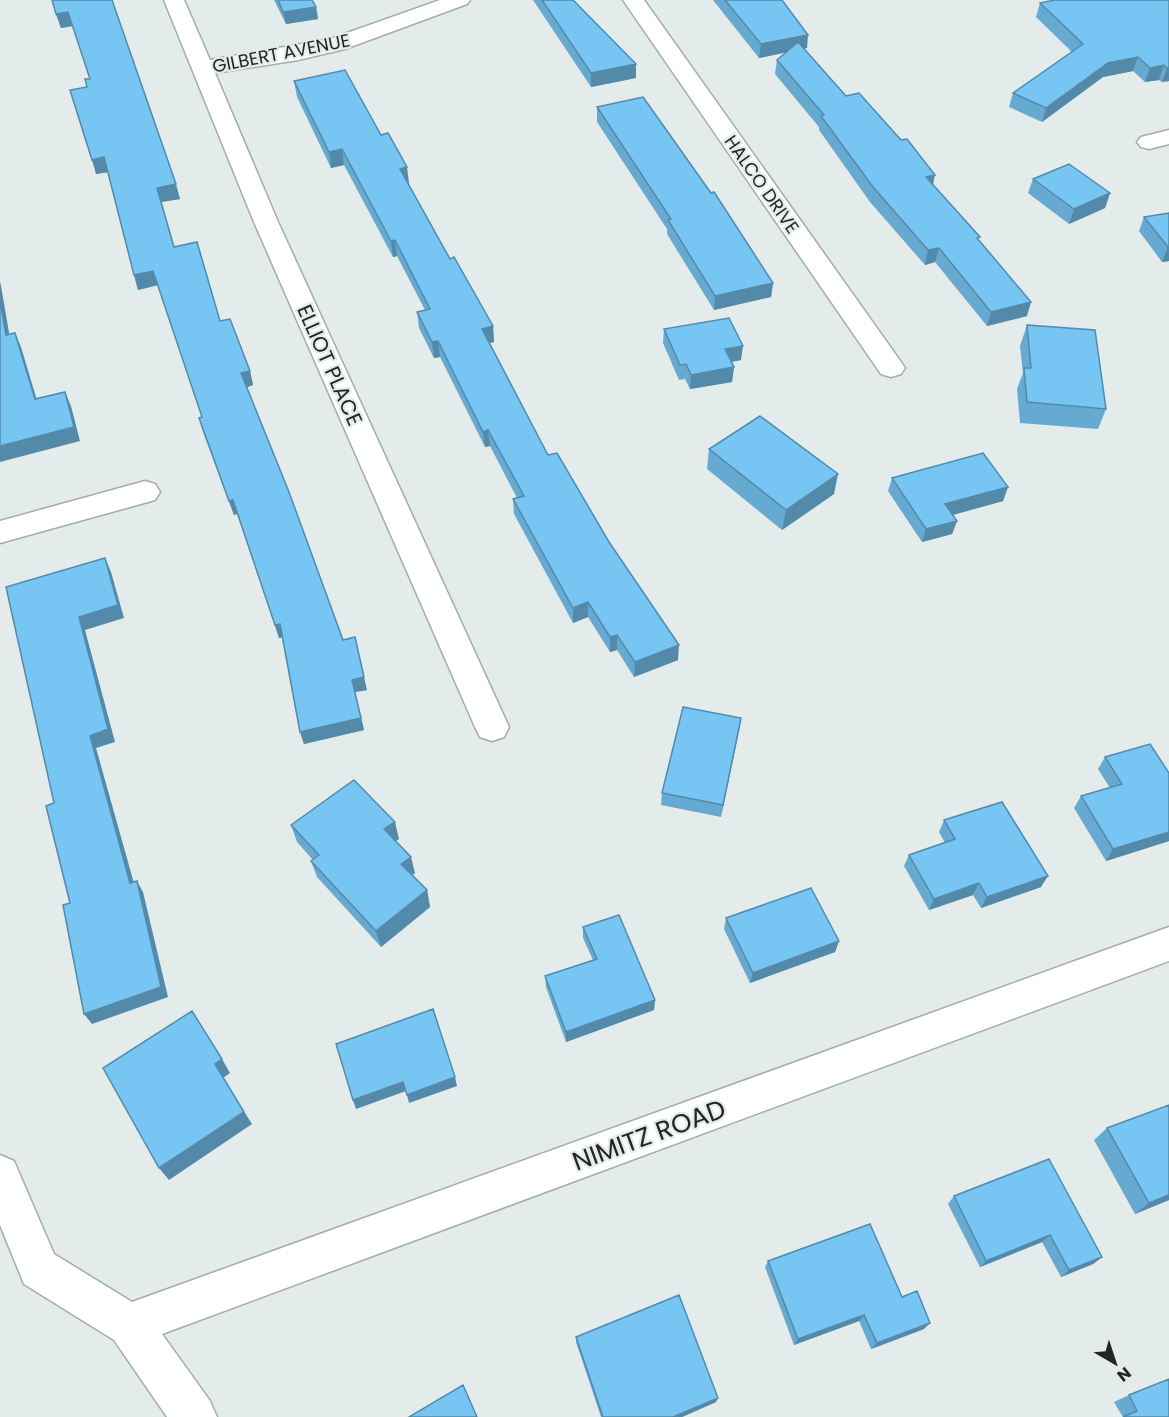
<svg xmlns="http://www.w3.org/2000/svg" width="1169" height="1417" font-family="Poppins,sans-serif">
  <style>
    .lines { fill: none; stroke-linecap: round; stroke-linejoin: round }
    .street-casing { stroke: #a4abac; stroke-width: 3 }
    .street { fill: #fff; fill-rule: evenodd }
    .wall { fill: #66a9d1 }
    .shaded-wall { fill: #538aaa }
    .building { fill: #77c5f3; stroke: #538aaa; stroke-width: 1.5 }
    .labels { text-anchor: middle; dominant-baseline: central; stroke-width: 4.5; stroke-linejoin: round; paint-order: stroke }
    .far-street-label { font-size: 18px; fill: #222525; stroke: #e3ebeb }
    .street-label { font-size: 21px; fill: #222525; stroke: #e3ebeb }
    .near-street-label { font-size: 26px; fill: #222525; stroke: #e3ebeb }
  </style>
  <rect width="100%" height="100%" fill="#e3ebeb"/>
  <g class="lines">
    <g class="street-casing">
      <path id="street" d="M164,0h20l26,60 120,-21 110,-39h30l-3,4 -122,45 -47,11 -83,13 63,149 231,505 -5,10 -12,4 -12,-4 -5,-10 -221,-505z
        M623,0h21l257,362 4,6 -4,6 -10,3 -10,-3z
        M1169,130v14l-20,5 -8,-2 -4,-5 4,-5z
        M145,481l10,3 5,8 -5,8 -155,43v-22z
        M1169,927v34l-1007,373 48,67 7,16h-50l-53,-77 -90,-56 -24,-59v-70l14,6 40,93 78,48z"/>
    </g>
    <use href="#street" class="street"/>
  </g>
  <path class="wall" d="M274,0h38l4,7 2,12 -32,5z
    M533,0h40l63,78 -45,9z
    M713,0h69l25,48h-3l42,48 87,89 46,55 48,76 -40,10 -52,-64 -10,3 -55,-63 -51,-72v-3l-44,-53 2,-14 9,-8 -27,6z
    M1169,0v81l-7,1 -3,-2 -14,2 -12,-11 -30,6 -61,45 -33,-15 4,-14 59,-41 -36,-35 4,-14z
    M56,14h61l63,185 -19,3 13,45 46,74 30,50 3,14 -6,2 96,253 24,50 -12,2 9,38 -60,14 -4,-12 -18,-95 -3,1 -42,-124 -3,1 -31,-83 -4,-14 3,-1 -44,-132 -20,5 -30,-118 -12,2 -9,-87 3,-8 -17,-53 -12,2z
    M294,81l87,54 28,48 -1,1 42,75 43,67 1,16 -5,1 59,112 130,205 -44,17 -17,-27 -7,2 -22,-35 -15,6 -59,-109 -1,-15 4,-1 -27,-52 -5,1 -45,-90 -6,1 -15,-30 -2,-16 8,-2 -28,-54 -4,1 -49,-92 -13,3 -34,-71z
    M597,107l176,176 -2,14 -57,13 -47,-76v-5l-70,-107z
    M1033,179l77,14 -5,15 -36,16 -41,-31z
    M1169,213v48l-7,1 -23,-31 5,-14z
    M1027,325l79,84 -8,20 -78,-6 -3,-34 6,-16 -3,-27z
    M664,329l77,31 -10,2 3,5 -2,15 -42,7 -5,-10 -6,1 -16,-37z
    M709,449l125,45 -52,36 -75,-61z
    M892,478l116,9 -5,14 -50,14 4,6 -5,13 -30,8 -34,-51z
    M741,718l-20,99 -60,-12 1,-12z
    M1105,757l64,16v68l-63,20 -32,-53 7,-12 29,-8 -12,-19z
    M944,820l97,67 -60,21 -8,-13 -44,15 -25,-44 5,-11 36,-12 -6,-11z
    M291,825l108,14 -4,2 20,32 -3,2 15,15 3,17 -49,40 -64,-70 -6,-16 2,-1 -16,-18z
    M726,918l113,23 -4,11 -85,31 -26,-54z
    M583,927l72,73 -1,10 -88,32 -20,-55 -1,-11 48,-16 -10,-22z
    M1169,1105v95l-34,14 -41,-74 13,-12z
    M1049,1159l53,98 -9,7 -32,13 -19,-35 -62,25 -32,-63 6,-8z
    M768,1261l134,36 22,32 -53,20 -12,-28 -65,24 -29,-78z
    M576,1337l140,65 -34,15h-81l-25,-75z
    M1129,1395l40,22h-46l-9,-15z"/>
  <path class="shaded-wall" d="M316,7l2,12 -32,5 -3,-12z
    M68,12l5,14 -12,2 -5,-14z
    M808,35l-1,13 -48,10 2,-14z
    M1138,57l-5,14 -30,6 -61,45 4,-14 62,-45z
    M636,64v14l-45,9v-14z
    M1164,65l-5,15 -14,2 5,-14z
    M1167,68h2v13l-7,1z
    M342,149l2,16 -13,3 -2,-16z
    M104,157l5,15 -13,2 -4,-14z
    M407,167l2,16 -7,2 -2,-16z
    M935,175l-3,15 -6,-13z
    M176,184l4,15 -19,3 -4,-14z
    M1110,193l-5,15 -36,16 5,-15z
    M395,240l2,16 -4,1 -2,-16z
    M1168,247h1v14l-7,1z
    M939,248l-4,14 -10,3 3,-15z
    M153,271l5,14 -20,5 -4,-15z
    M0,282l1,4 11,64 -6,-15 -6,-35z
    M773,283l-2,14 -57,13 1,-14z
    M1031,302l-4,14 -40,10 4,-14z
    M493,326l1,16 -11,3 -1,-16z
    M15,333l6,14 20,67 -6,-15z
    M438,341l2,16 -6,1 -2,-16z
    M743,346l-2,14 -17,3 1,-14z
    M734,367l-2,15 -42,7 1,-14z
    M250,371l3,14 -8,3 -4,-15z
    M65,392l6,14 9,35 -80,21v-16z
    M488,430l2,16 -5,1 -2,-15z
    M838,474l-4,20 -52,36 4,-20z
    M1008,487l-5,14 -62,17 4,-14z
    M233,500l4,14 -3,1 -5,-14z
    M957,521l-5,13 -30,8 4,-13z
    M105,558l6,14 13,46 -39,12 30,112 -19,6 41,146 -7,-11 -40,-147 -11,-119z
    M588,602v15l-15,6v-15z
    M280,624l3,13 -4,1 -4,-13z
    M617,635v15l-7,2v-15z
    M679,645l-1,15 -44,17 1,-15z
    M364,677l3,13 -12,2 9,38 -60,14 -4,-12 52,-52z
    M741,718l-2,13 -18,86 2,-12z
    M395,822l4,17 -11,7 -4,-17z
    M1169,832v9l-63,20 7,-12z
    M411,857l4,16 -10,8 -4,-17z
    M1048,876l-7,11 -60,21 6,-11z
    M137,881l6,11 25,105 -76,27 -8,-10z
    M979,883l-6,12 -44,15 5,-11z
    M427,890l3,17 -49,40 -5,-16z
    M839,941l-4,11 -85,31 3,-10z
    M655,1000l-1,10 -88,32v-10z
    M222,1059l8,14 -7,5 29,46 -83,56 -10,-12 56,-104z
    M455,1077l2,9 -48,17 -2,-8z
    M403,1082l3,9 -50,18 -3,-9z
    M1169,1195v5l-34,14 14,-11z
    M1050,1235l-8,7 -62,25 6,-6z
    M1102,1257l-9,7 -32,13 8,-7z
    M864,1315l-5,6 -65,24 4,-6z
    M930,1323l-6,6 -53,20 6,-6z
    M718,1398l-2,4 -34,15h-9z"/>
  <path class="building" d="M52,0h60l64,184 -19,4 17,59 23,-5 23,79 10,-2 20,52 -9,2 48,119 54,148 12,-3 9,40 -12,3 9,38 -61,14 -20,-108 -5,1 -42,-125 -4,1 -30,-83 3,-1 -49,-146 -19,4 -30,-118 -12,3 -22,-70 17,-3 -2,-8h5l-22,-67 -12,2z
    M278,0h34l4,7 -33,5z
    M542,0h31l63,64 -45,9z
    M725,0h57l26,35 -47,9z
    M1055,0h114v68h-2l-3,-3 -14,3 -12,-11 -30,6 -62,45 -33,-15 70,-49 -43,-41z
    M798,42l48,54 13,-3 42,47 6,-1 28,36 -9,2 54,60 -3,1 54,64 -40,10 -52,-64 -11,2 -55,-63 -52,-71 3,-1 -47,-55z
    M345,70l36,65 7,-2 19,34 -7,2 50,90 4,-2 39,69 -11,3 66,126 9,-2 52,89 70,103 -44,17 -18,-27 -7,2 -22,-35 -15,6 -60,-109 11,-3 -36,-66 -5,2 -45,-91 -6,1 -15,-30 13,-3 -35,-69 -4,1 -49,-92 -13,3 -35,-71z
    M643,97l68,96 3,-1 59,91 -58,13 -47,-76 3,-1 -74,-112z
    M1069,164l41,29 -36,16 -41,-30z
    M1169,213v34h-1l-24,-30z
    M0,300l6,35 9,-2 20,66 30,-7 9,35 -74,19z
    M729,318l14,28 -18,3 9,18 -43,8 -5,-11 -6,1 -16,-36z
    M1027,325l68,5 11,79 -79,-7 -3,-34h7z
    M760,416l78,58 -52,36 -77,-61z
    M983,453l25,34 -63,17 12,17 -31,8 -34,-51z
    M105,558l13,47 -39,12 29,112 -18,7 40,147 7,-2 24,106 -77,27 -21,-109 7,-2 -24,-97 8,-3 -48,-216z
    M683,707l58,11 -18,87 -61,-12z
    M1150,744l19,29v59l-56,17 -32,-53 41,-12 -17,-27z
    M354,780l41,42 -11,7 27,28 -10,7 26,26 -51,41 -65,-70 8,-6 -28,-30z
    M1002,802l46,74 -61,21 -8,-14 -45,16 -25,-44 46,-16 -11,-19z
    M811,888l28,53 -86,32 -27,-55z
    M619,915l36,85 -89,32 -21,-56 52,-17 -14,-32z
    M433,1009l22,68 -48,18 -4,-13 -50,18 -17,-56z
    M192,1011l30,48 -7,5 29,48 -85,56 -56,-100z
    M1169,1105v90l-20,8 -42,-75z
    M1049,1159l53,98 -33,13 -19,-35 -64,26 -32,-65z
    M870,1224l32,73 15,-6 13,32 -53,20 -13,-28 -66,24 -30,-78z
    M679,1295l39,103 -45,19h-70l-27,-80z
    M1169,1379v38h-46l14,-6 -8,-16z
    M463,1385l14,32h-68z"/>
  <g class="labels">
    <g class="far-street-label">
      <text transform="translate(281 53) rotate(-11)">GILBERT AVENUE</text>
      <text transform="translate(762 184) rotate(55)">HALCO DRIVE</text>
    </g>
    <g class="street-label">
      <text transform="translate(330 365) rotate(66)">ELLIOT PLACE</text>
    </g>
    <g class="near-street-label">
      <text transform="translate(649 1135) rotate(-20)">NIMITZ ROAD</text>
    </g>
  </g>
  <g transform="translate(1115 1363) rotate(141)" stroke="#e3ebeb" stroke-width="4.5" paint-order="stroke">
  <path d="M0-4.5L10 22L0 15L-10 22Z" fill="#222525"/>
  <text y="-9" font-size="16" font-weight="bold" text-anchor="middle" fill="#222525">N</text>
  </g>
</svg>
